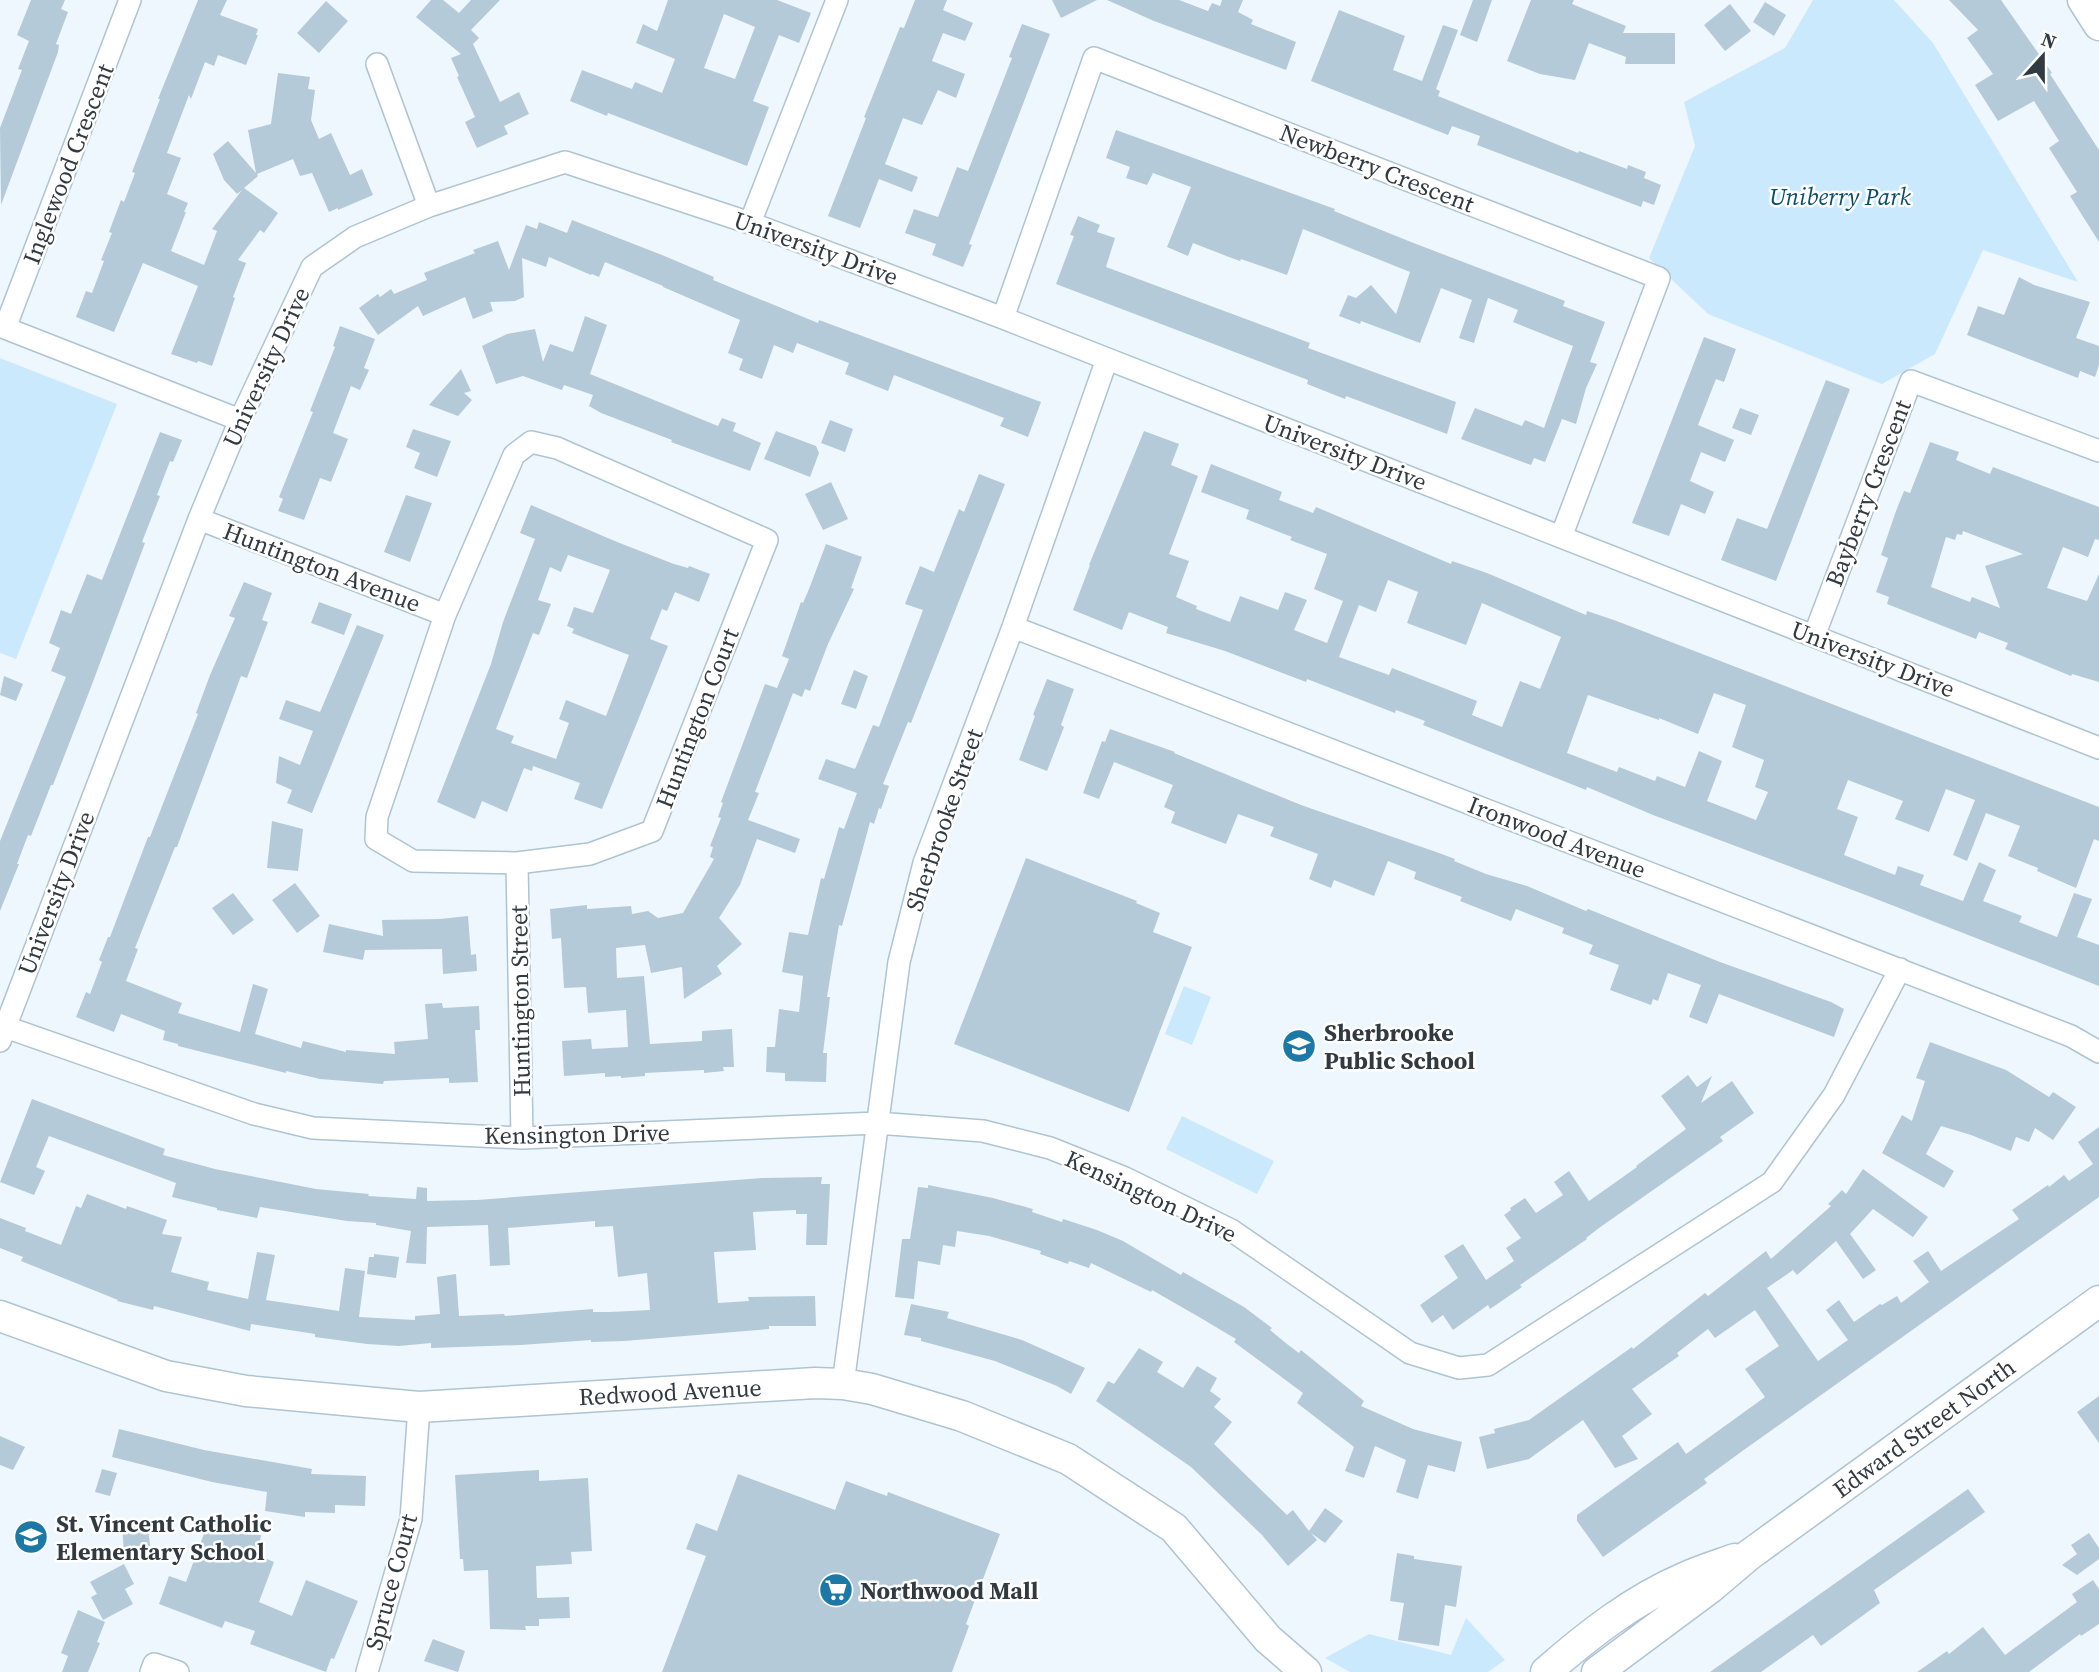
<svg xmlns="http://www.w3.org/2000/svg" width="2099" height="1672" font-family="'Source Serif 4',serif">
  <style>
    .green { fill: #cbe9fc }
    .building { fill: #b4cad8; fill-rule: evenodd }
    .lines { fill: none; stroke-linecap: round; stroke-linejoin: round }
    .street-casing { stroke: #aec4d2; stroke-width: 24 }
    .secondary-casing { stroke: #aec4d2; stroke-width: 33 }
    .street { stroke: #fff; stroke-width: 21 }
    .secondary { stroke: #fff; stroke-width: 30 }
    .labels { text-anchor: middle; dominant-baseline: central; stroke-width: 5; stroke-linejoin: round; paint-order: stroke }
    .street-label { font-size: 24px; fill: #313a40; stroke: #fff }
    .park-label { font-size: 24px; font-style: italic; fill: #094d6d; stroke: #fff }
    .poi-label { font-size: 24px; font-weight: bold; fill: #313a40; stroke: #fff; text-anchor: start }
  </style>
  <rect width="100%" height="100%" fill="#eef7fd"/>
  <path class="green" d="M1813,0h81l39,43 145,239 -95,-32 -48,104 -53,30 -174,-70 -59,-56 46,-112 -11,-44 101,-54z
    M0,358l117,46 -101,255 -16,-6z
    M1184,986l27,11 -19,48 -27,-11z
    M1182,1116l92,45 -17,33 -91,-45z
    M1466,1618l39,42 -17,12h-138l-25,-14 44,-24 82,21z"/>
  <path class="building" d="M31,0h34l-4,9 7,3 -12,32 3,1 -1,7 -57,153 -1,-77 22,-58 -4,-1 11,-28 -12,-6z
    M198,0h29l-7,15 38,14 -2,6h2l-12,30 -28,-10 -4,11 -9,-4 -14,37 -2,-4 -22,58 14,5 -14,36 21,9 -4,9h2l-15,39 33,14 13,-34 -5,-2 30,-39 -5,4 -13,-14 -11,-26 15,-13 28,32 -8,-43 23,-6 7,-51 32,4 -2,12 7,1 -4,30 8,19 12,-6 19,42 12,-6 11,26 -35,15v-2l-9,4 -17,-39 -12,3 -7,-17 -36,15 1,2 -14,12 34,25 -14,20 -4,-3 -22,30 8,3 -13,34 2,1 -23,68 -14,-5 -1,2 -26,-9 27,-68 -55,-23 -29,69 -38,-15 10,-26 6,2 12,-32 -3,-1 11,-27 -3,-1 12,-32 3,2 11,-29 -3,-1 28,-73h-2z
    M431,0h12l16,13 12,-13h29l-29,30 8,8 -6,6 27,58 19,-10 10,22 -25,12 4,8 -31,14 -12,-26 10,-5 -18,-40 2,-1 -8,-18 10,-4 -45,-37z
    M668,0h109l34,13 -12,30 -20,-8 -26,66 16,6 -22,59 -139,-53 -1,3 -37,-15 12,-31 50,19 3,-7 27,11 13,-34 -39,-16 7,-19 14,7zM724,14l31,13 -20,52 -31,-11z
    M915,0h32l-4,10 30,13 -8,18 -22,-8 -11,28 33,13 -9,24 -18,-8 -16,35 -19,-7 -18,46 33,13 -6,15 -33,-13 -19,49 -32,-12 38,-98 -2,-1 7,-17 29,-73 4,1z
    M1052,0h45l-36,18z
    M1107,0h72l29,11 4,-8 8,3 2,-6h21l-5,12 15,8 -2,4 45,18 -10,28 -132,-49z
    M1473,0h19l-15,42 -17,-7z
    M1531,0h43l-2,4 54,22 -3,7h52v31h-50l1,-7 -37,-14 -14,37 -35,-6 -33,-13z
    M1949,0h52l51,73 -2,1 49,76v92l-29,-46 7,-4 -28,-44 10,-7 -25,-40 -36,20 -23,-36 18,-11 -26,-36 11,-8z
    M326,1l22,20 -29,32 -22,-20z
    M1765,2l21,13 -12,21 -21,-14z
    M1730,4l21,27 -26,20 -21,-26z
    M1339,10l66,26 -12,34 29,11 21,-56 15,5 -22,59 4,2 -2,5 140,57 1,-2 48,18 1,-4 18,7 -2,6 17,7 -7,20 -11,-4 -2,6 -164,-62 3,-9 -28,-10 -4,9 -137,-54z
    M1022,24l28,10 -81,210 3,1 -9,22 -31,-12 4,-11 -31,-11 9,-24 24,8 19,-50 11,4 44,-113 -3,-1z
    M1116,130l219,79 -1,2 77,31 154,59 -2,5 42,16 -15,40 7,2 -11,24 -10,36 -14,-5 -17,43 -11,-4 -3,7 -70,-26 14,-31 47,18 3,-6 19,8 29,-82 -60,-24 5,-12 -30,-12 -14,45 -15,-5 13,-38 -31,-12 -21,55 -59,-22 -1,3 -21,-8 9,-21 8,3 15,-13 25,29 14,-42 -107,-43 -16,46 -46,-16 -1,2 -11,-4 -36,-14 -5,13 -21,-9 24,-60 -38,-14 -6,12 -21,-7 4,-11 -24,-9z
    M1078,216l22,9 -3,7 18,6 -9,29 204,76 -2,5 148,54 -9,32 -101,-38 -1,3 -38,-15 1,-4 -252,-96 18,-48 -4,-1z
    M572,220l90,35 52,22 -1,3 105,43 1,-3 222,82 -13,35 -28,-11 4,-8 -110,-43 -6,16 -43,-17 4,-11 -52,-20 -4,10 -19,-8 -12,34 -23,-9 4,-11 -15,-6 12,-33 -77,-33v-1l-58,-24 -6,15 -7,-3 -1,1 -42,-18 -3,10 -24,-9 2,39 -9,4 -25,1 3,9 -20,8 -8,-22 -42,19 -5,-10 -40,29 -19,-27 19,-14 2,3 11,-8 3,5 33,-14 -3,-7 51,-20 -2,-3 25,-9 11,29 17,-45 11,4 2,-7 28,11z
    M2019,277l15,8 56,17 -14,36 23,8v19l-4,12 -15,-6 -2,7 -111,-43 11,-29 26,9z
    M585,316l22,9 -17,49 128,52 4,-8 14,5 -3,8 28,12 -11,28 -79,-29 1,-2 -71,-27 -12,-7 4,-11 -29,-10 -2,5 -39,-14 -27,8 -14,-38 25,-12 28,-5 8,33 7,-18 23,8z
    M340,326l35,13 -11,29 5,2 -9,20 -9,-4 -18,47 15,6 -17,43 -11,-4 -16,42 -26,-9 5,-12 -4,-2 34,-85 -3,-1 25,-64 -2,-1z
    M1704,337l32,12 -12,33 -8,-3 -18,46 36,15 -9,22 -24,-10 -11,29 24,11 -9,22 -24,-10 -12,32 -37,-13z
    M461,369l10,22 -7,2 8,7 -14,16 -29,-11z
    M1826,380l24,9 -74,192 -55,-21 16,-42 30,11z
    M1740,408l19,7 -8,20 -19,-7z
    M830,420l23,9 -8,23 -24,-9z
    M413,429l38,12 -14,36 -23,-9 6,-15 -14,-6z
    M776,431l40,15 3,7 -9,24 -46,-18z
    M1144,431l35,13 -8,21 27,11 -29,78 20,7 -13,36 21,9 -1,3 34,13 10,-26 38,14 7,-18 22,8 -13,30 33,13 16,-42 -29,-12 13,-35 -37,-14 2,-3 -46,-18 3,-9 -48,-18 10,-28 71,28 -3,8 34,13 3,-6 135,57 1,-3 35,12 99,42 1,-4 27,9 485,187v34l-5,-2 -18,49 -39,-17 1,-3 -30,-12 12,-30 -34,-13 -19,48 -14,-6 22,-55 -29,-11 -17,43 -34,-13 8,-18 -55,-21 -11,29 21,8 -14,38 51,20 3,-9 26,9 -4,10 43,16 16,-39 17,8 -13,31 39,15 -3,6 38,15 17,-44 18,6 -15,38 22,8v41l-228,-89 -218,-82 -66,-28 -1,3 -25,-10 -138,-55 2,-4 -29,-11 -1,3 -88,-34 -1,3 -81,-31 -59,-18 2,-6 -39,-15 -7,18 -49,-20 17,-45h-1zM1388,580l30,12 -11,31 59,22 16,-42 79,34 -21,52 -20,-8 -18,46 -30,-12 5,-14 -85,-33 -3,7 -50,-18 20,-52 17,7zM1714,693l32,12 -14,42 32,13 -9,27 13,5 -12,28 -49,-19 15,-40 -23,-10 -14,36 -28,-11 -2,5 -36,-14 -2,5 -50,-19 21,-58 71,25v-2l39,16z
    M160,432l22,8 -9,22 -3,-1 -13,34 3,1 -18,46 3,1 -54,144 -38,98h-2l-20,51 -3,-1 -11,29h2l-19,47v-70l66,-164 -15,-6 9,-23 -11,-5 12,-33 10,4 16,-40 15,6z
    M1930,442l29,10 -3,8 34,14 3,-7 106,40v33l-4,-1 -7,18 -25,-10 -16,41 40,13 12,-27v108l-27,-8 -1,2 -66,-27 3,-6 -29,-11 -3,7 -89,-35 2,-7 -13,-5 12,-34 -7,-3 15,-44 8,-20 6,2zM1963,531l60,23 -38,12 15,42 -28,-11 -2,5 -39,-15 15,-50 9,3 2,-6 5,1z
    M979,474l26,10 -94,239 -3,-1 -25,62 6,2 -8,23 -2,-1 -5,16 -4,-2 -28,104 -3,-1 -6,35 -6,37h3l-7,56h4l-1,29 -41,-1v-8l-19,-1 1,-25h8l4,-38 20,3 4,-36 -21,-4 7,-40 19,3 13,-57 3,1 15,-52 5,2 13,-36 -39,-14 8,-20 29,10 18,-44 6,2 44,-117 -18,-6 15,-38 14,6 25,-63 5,3z
    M831,482l17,37 -25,11 -18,-36z
    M406,495l26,8 -22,59 -26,-10z
    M531,505l86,37 57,22 14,4 1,-2 21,8 -11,28 -24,-10 -8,19 -5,-2 -12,30 18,7 -66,163 -28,-10 6,-16 -47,-17 -1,5 -8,-3 -17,44 -25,-11 -7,18 -38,-17 54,-138 12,-42 32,-83 -15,-6zM568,555l42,15 -17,43 -19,-6 -7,19 7,3 -2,4 57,22 -23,61 -40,-16 -7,19 10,4 -13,36 -45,-16 3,-7 -18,-7 37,-96 6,2 12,-31 -13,-4 12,-33 11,5z
    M826,544l36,13 -11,31 3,1 -26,55 -18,47 -5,-2 -3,8 -9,-4 -38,99 4,1 -11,27 52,19 -5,14 -38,-14 -17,46 -21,33 23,26 -25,22 5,8 -38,25 -2,-32 -31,6 -6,-28 -29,3 1,30 27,-2 6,68 52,-3v-10l30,-2 2,38h-11l1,4 -20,2v-3l-59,3v3l-24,2v-2l-16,1v-4l-41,3 -2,-35 29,-2 1,10 36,-2 -2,-37 -38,3 -2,-26 -22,1 -3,-50 -9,1 -2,-30 37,-4v4l44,-3 1,8 16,-3 10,7 25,-5 31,-54 -4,-2 3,-10 -3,-1 11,-28 -3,-1 5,-14 -2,-1 44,-118 12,4 12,-29 -7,-3 19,-54 2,1 6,-14z
    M244,582l28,11 -10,27 6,2 -21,56 -6,-2 -64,171h-2l-40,101 3,1 -12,32 56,22 -4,10 62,19 13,-48 15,5 -13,45 46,14 2,-7 43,11v-2l49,4 -1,-12 34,-3 -3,-35 17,-1 1,5 36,-2 1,24h-5l3,52 -29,1v-5l-65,3 -1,3 -63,-5 -34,-8v2l-108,-27v-2l-15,-4 2,-9 -44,-17 -7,18 -38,-15 10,-25 4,2 12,-32 -3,-2 9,-23h2l38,-100h2l48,-123 -2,-1 14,-38 25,-57 -6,-2z
    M319,602l33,12 -8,21 -33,-12z
    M357,625l27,10 -72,178 -25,-10 5,-13 -16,-7 3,-27 21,9 13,-34 -34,-12 7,-19 34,12z
    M854,670l14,6 -12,33 -15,-5z
    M4,676l19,8 -7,17 -16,-6z
    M1047,679l27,10 -13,36 3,2 -17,44 -28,-11 16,-44 -2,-1z
    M1110,729l65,23 -1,1 127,52 138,48 16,6 -1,2 32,13 41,12 59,25 2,-2 132,53 111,40 13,7 -10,28 -115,-43 -12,30 -18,-7 12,-32 -33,-12 -10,28 -5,-2 -2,6 -41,-15 9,-25 -30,-11 4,-9 -31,-12 2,-5 -48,-19 -5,12 -51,-20 2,-4 -48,-18 2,-7 -28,-11 -14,35 -40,-16 -3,8 -22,-9 9,-25 -48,-18 4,-9 -36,-13 -12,30 -55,-21 4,-11 -11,-5 9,-22 -59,-23 -15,37 -16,-6 19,-52 3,1z
    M272,821l31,8 -5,42 -31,-3z
    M1026,858l111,43 -1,2 24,10 -7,19 39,15 -63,165 -175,-68z
    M295,883l25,33 -23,17 -25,-33z
    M233,893l21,27 -21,15 -21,-27z
    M468,916l3,39 5,-1 1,17 -34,3 -1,-25 -77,1 -2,10 -40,-8 6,-28 54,12 -1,-16 58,-1z
    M1930,1042l76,28 43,27 4,-5 23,15 -23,33 -18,-12 -6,14 -13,-5 -5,14 -40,-16 -30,-9 -15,28 28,17 -10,17 -62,-35 20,-38 10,6 13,-40 -9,-3z
    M1688,1075l9,12 15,-11 -11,27 31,-22 22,32 -34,24 3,4 -124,87 -13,10 1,1 -67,46 2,2 -32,22 -2,-4 -35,25 -10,-15 -11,8 -12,-18 38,-27 -14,-22 19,-12 23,36 28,-19 -8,-13 15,-10 -17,-23 7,-5 -1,-2 15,-10 11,15 27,-18 -9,-13 15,-11 20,30 48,-34 -1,-1 50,-37 -25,-33z
    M32,1099l133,50 -2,6 52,14 101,20 53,5 -1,2 48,3 1,-12 10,1v13l50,-1 285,-22 60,-1 -1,7h9l-3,61h-21l1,-31h-11v-4l-43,2 3,38 -42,2 4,51 31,-2 -1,-4 67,-1 1,30h-47v3l-145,12 -33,1v-2l-70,5 -90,3v-5l-32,3 -32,-2 -52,-7v-3l-64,-10 -1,7 -96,-25 -1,4 -36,-9 1,-1 -97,-39 2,-4 -23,-9v-30l26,10 -1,3 36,14 15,-39 5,2 6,-14 39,15 1,-3 40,14 -5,14 20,3 -11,35 38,10 -2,8 41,9 9,-47 18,3 -9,45 73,11 6,-43 20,3 -6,46 56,3v-4l25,-2 -3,-37 19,-3 3,42 45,-2 1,2 88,-7v3h17l40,-2 -3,-37 -29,4 -5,-51 -18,1v-6l-87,7 2,37 -20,1 -2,-41 -61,2 -1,37 -20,-1 5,-32 -35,-6v-2l-29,-2 -87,-14 -3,11 -40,-8v-2l-45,-11 4,-14 -127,-47 -13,31 9,4 -11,24 -34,-13z
    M2099,1127v70l-358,255 -37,27 3,4 -104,74 -26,-36v-6l101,-73 8,12 79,-57 -20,-28 34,-23 -24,-36 -40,28 -7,-9 -31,24 2,3 -47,33 20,25 -30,22 16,23 -23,9 -32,-48 -54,39 -42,10 -8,-32 16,-4 -1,-4 35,-9 103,-73 1,2 72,-56 3,3 58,-45 5,8 60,-53 -3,-2 14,-14 4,4 17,-25 65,48 -15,20 -40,-28 -23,25 26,36 -13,9 -27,-38 -39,34 -4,-5 -26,18 51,73 30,-21 -22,-30 13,-10 15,22 26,-18 2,1 15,-9 4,7 28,-21 -16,-21 15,-10 13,20 78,-52 -7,-9 36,-25 1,2 15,-12 5,6 24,-17 -15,-22z
    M928,1185l65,13 40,11 -1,3 30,10 1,-3 34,11 26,11 58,34 2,-3 61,35 28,21 -2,2 17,14 12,9 2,-3 63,51 -3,5 52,23 49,13 -7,30 -27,-7 -10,34 -22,-7 10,-32 -31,-14 -11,32 -19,-7 9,-24 -57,-44 6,-10 -69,-51 2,-3 -37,-22 -47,-27 -1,2 -60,-29 -2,5 -20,-7 -1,3 -28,-10 1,-3 -52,-15 -32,-5 -2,16 -12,-2 -3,20 -22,-4 -4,38 -19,-2 7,-58h8l8,-52 10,1z
    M374,1254l25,3 -3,21 -29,-4 2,-17h5z
    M911,1304l38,8 -2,6 75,22 63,28 -14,26 -14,-8 -62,-25 -74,-20v-3l-17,-3z
    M1139,1348l24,14 -6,10 26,16 14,-22 20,12 -7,13 11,8 -7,8 18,15 -18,22 73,71 6,-5 16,21 16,-23 18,13 -18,22 -14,-10 6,7 -29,26 -26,-31 -71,-68 -95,-66 12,-20 6,3z
    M2099,1396v47l-22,-31z
    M119,1429l85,21 108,19 -1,5 55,2 -1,30 -30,-1v8l-30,-1v5l-40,-6 2,-19 -55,-10 -100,-25z
    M0,1436l25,11 -12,23 -13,-5z
    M102,1469l15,4 -7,23 -15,-4z
    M539,1470v11l49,-3 4,73 -21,1 1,12 -36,2 1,32 32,-1 1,21 -31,1v7h-14l1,4 -36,-1 -2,-59 -24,1 -1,-12h-3l-5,-84z
    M738,1474l97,36 11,-29 41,15 1,-4 112,42 -34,90 3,2 -17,46h-290l44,-116 -20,-7 10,-26 21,8z
    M1968,1489l17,23 -111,78 6,13 -59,43 -8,-11 -52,37h-51z
    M147,1522l4,29 -27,4 -2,-32z
    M205,1531l56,4 -3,20 16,7 -15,40 33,14 14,-36 52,21 -24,58 -3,-1 -5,14 -76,-28 5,-13 -30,-10 -3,7 -63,-24 10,-28 17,6z
    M2089,1533l10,15v11l-22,16 -15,-10 15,-11 -6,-9z
    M1397,1553l17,3v3l48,7 -6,41 -11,-2 -6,41 -41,-6 6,-37 -14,-2z
    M124,1564l10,20 -9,5 8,15 -30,16 -12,-23 6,-3 -7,-12z
    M2093,1580l6,9v35l-18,12 -1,-2 -51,38h-112l30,-21 2,3 34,-27 22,28 72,-53 -5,-8z
    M78,1610l27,12 -8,20 3,1 -12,29h-26l6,-16 -7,-3z
    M433,1639l32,12 -7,21 -34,-11z"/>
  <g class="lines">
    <g class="street-casing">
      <path id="street" d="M130,0l-125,328 235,92
        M377,64l52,142
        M750,223l87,-223
        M1003,318l91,-260 565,220 -98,259
        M531,442l26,6 210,92 -115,291 -62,23 -73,9 -104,-2 -37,-22 1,-22 68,-202 69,-160z
        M199,519l246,96
        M1013,627l1058,409 28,16
        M1814,636l97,-255 188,70
        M517,863l5,275
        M0,1025l254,89 59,14 209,10 355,-15 106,8 67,17 75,30 106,52 179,123 49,15 29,-3 284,-183 62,-87 66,-126
        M0,1041l199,-522 41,-99 72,-153 43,-30 74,-31 136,-44 185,61 253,95 1096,430
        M843,1384l56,-422 25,-99 89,-236 94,-268
        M151,1672l3,-8 24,8
        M367,1672l44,-153 8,-112"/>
    </g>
    <g class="secondary-casing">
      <path id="secondary" d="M2083,0l16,25
        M0,1316l166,60 80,15 173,16 396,-24 28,1 29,5 90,27 106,43 106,69 94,111 38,33
        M1546,1672c42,-37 87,-72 138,-94 17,-8 34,-13 51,-19
        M1597,1672l113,-84 39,-33 350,-254"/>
    </g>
    <use href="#street" class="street"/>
    <use href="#secondary" class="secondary"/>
  </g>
  <defs>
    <g id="school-disc" transform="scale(1.75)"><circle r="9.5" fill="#1c79a6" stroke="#fff"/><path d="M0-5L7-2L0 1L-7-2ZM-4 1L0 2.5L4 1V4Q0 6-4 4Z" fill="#fff"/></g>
    <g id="supermarket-disc" transform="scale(1.75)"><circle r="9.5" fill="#1c79a6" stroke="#fff"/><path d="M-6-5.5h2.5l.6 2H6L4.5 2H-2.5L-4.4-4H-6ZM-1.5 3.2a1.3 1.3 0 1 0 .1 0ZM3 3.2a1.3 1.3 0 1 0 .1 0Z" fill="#fff"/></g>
  </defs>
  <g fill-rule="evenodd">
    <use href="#school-disc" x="1299" y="1046"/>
    <use href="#school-disc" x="31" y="1537"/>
    <use href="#supermarket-disc" x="836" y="1590"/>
  </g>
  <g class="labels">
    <g class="street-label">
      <text transform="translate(68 164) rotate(-69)">Inglewood Crescent</text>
      <text transform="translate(1377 168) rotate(21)">Newberry Crescent</text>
      <text transform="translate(816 248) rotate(20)">University Drive</text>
      <text transform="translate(266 367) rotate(-65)">University Drive</text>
      <text transform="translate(1345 452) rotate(21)">University Drive</text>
      <text transform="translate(1868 493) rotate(-69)">Bayberry Crescent</text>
      <text transform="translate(322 567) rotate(21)">Huntington Avenue</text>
      <text transform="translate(1873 659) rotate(21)">University Drive</text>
      <text transform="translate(697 718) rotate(-69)">Huntington Court</text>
      <text transform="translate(944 820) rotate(-71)">Sherbrooke Street</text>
      <text transform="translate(1557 837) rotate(21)">Ironwood Avenue</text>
      <text transform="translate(56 893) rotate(-69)">University Drive</text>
      <text transform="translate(520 1001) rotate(-91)">Huntington Street</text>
      <text transform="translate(577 1134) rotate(-1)">Kensington Drive</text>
      <text transform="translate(1151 1196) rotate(25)">Kensington Drive</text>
      <text transform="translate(670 1392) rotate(-3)">Redwood Avenue</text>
      <text transform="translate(1924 1428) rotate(-36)">Edward Street North</text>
      <text transform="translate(391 1582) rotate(-75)">Spruce Court</text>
    </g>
    <g class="park-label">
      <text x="1840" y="196">Uniberry Park</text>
    </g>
    <g class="poi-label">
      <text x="1324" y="1032">Sherbrooke<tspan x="1324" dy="28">Public School</tspan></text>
      <text x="56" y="1523">St. Vincent Catholic<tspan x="56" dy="28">Elementary School</tspan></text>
      <text x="860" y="1590">Northwood Mall</text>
    </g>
  </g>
  <g transform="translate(2043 56) rotate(21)" stroke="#ffffff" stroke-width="5" paint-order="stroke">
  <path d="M0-5L12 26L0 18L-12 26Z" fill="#313a40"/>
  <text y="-10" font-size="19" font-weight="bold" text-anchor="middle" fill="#313a40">N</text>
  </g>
</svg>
